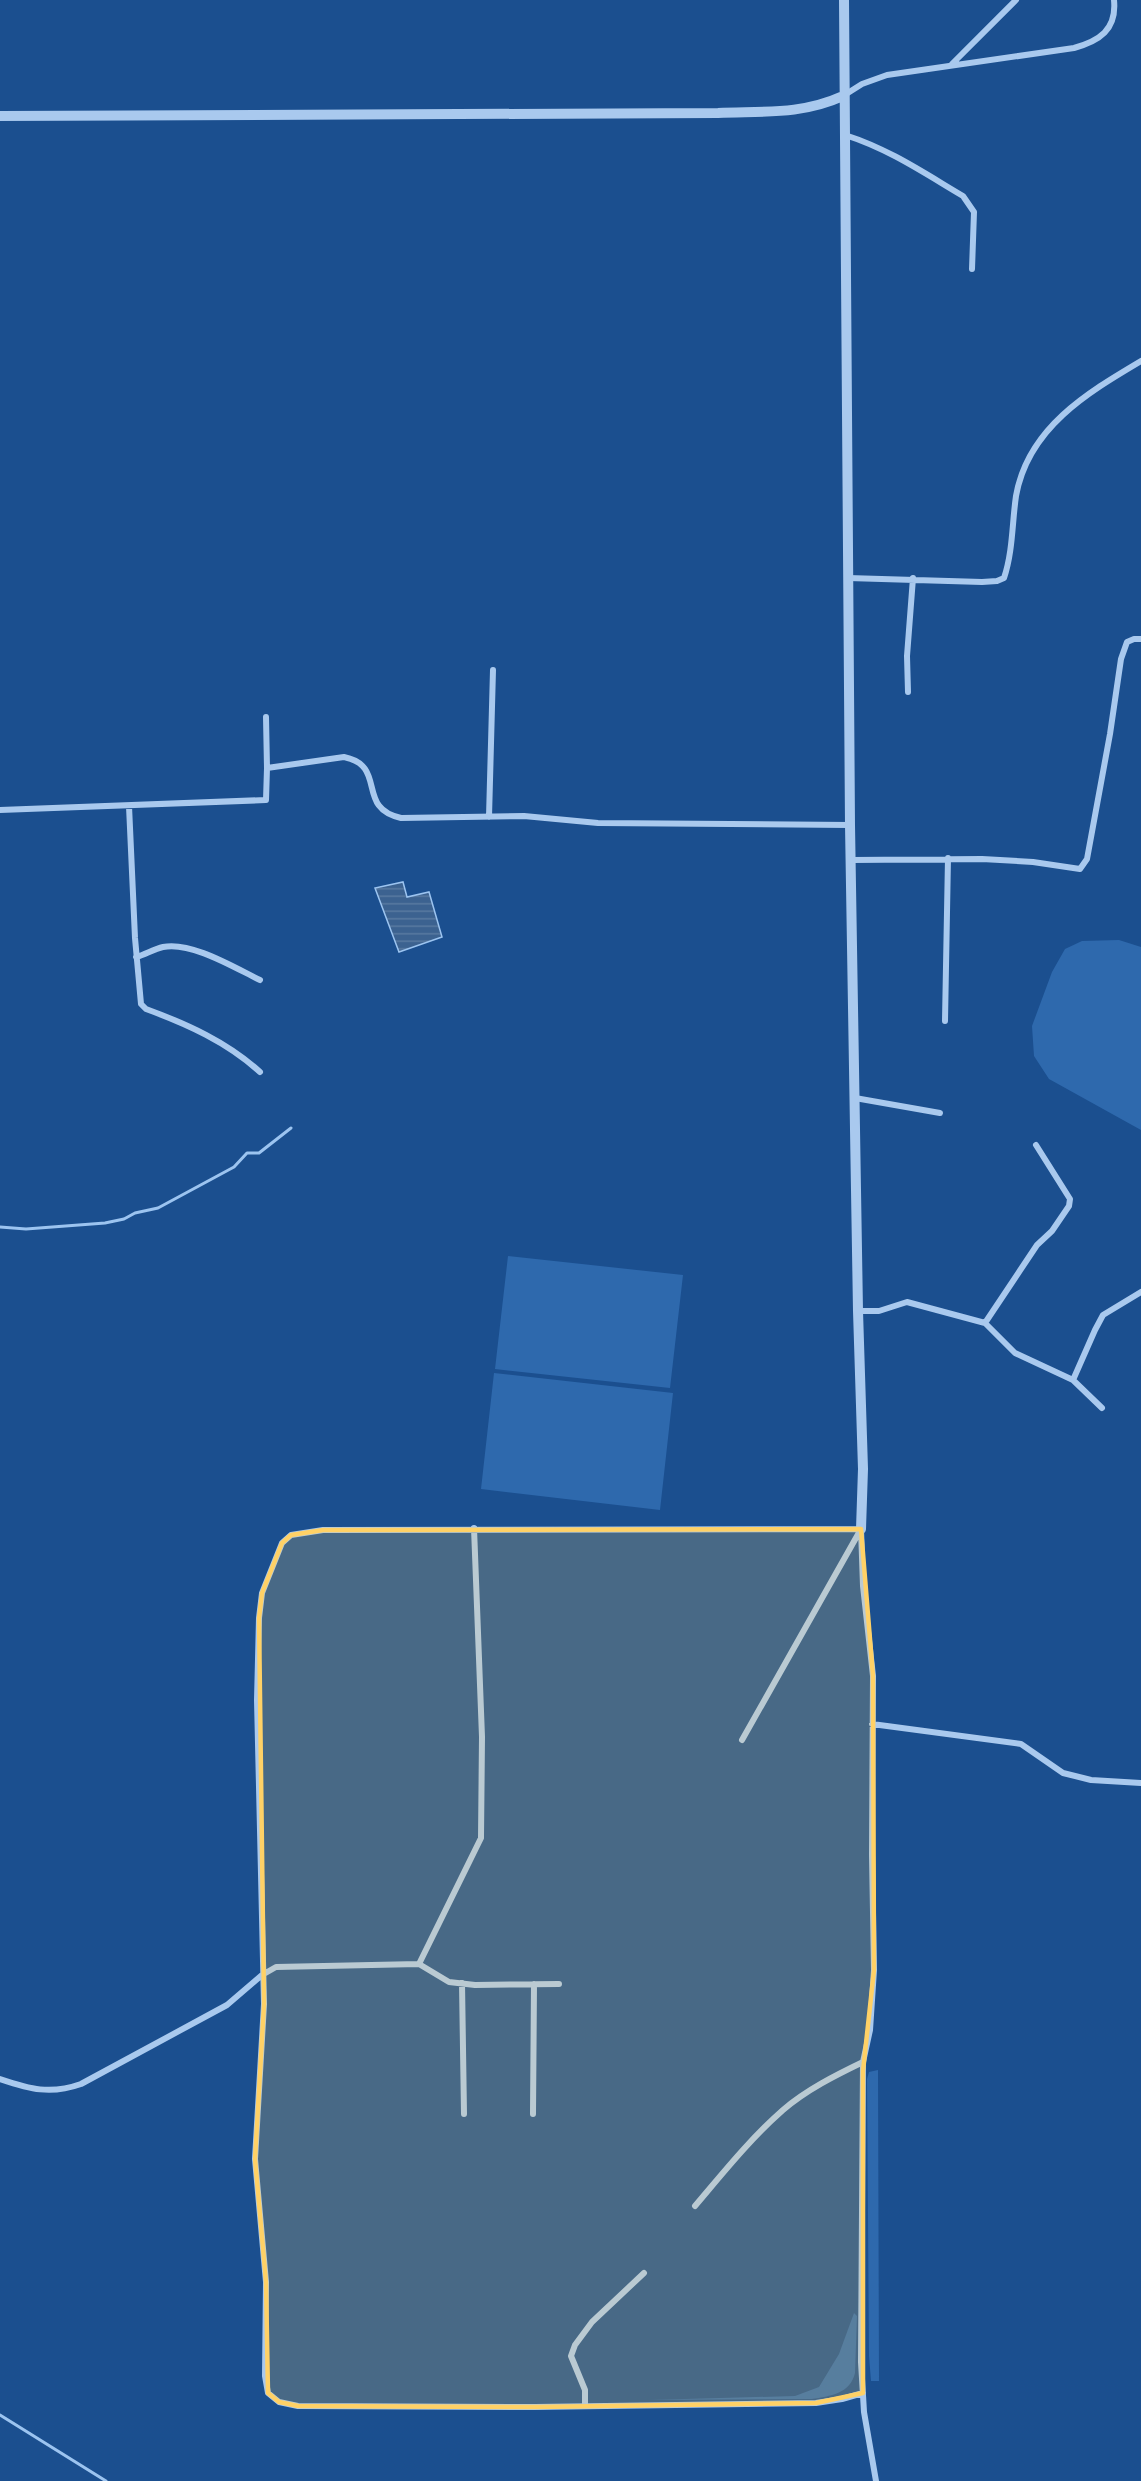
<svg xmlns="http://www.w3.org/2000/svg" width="1141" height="2481" font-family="'Alegreya Sans',sans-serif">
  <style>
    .grass { fill: #2e69ad }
    .water { fill: url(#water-rules); stroke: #9cc4f0; stroke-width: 1.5 }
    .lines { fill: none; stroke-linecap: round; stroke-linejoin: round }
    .stream { stroke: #9cc4f0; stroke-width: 3 }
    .minor { stroke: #a9c9ee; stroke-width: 6 }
    .tertiary { stroke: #a9c9ee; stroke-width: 10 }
    .marked { fill: #ffd166; fill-opacity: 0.2; stroke: #ffd166; stroke-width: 4.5; stroke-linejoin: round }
  </style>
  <defs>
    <pattern id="water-rules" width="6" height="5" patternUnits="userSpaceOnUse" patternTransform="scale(1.5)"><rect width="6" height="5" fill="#3c6290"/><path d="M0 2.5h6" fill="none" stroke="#597aa1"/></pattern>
  </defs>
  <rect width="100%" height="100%" fill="#1b4f8f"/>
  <path class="grass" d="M1119,940l22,7v183l-92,-51 -15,-23 -2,-30 20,-54 13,-23 17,-8z
    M508,1256l175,19 -13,113 -175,-19z
    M494,1373l179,20 -13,117 -179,-21z
    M878,2070l1,311h-8l-2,-25 -2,-277 2,-7z
    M854,2313l3,3 -2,57c-5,21 -25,23 -43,26l-163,1 146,-4 24,-9 20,-33z"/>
  <path class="water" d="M403,882l4,15 22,-5 13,45 -43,15 -24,-64z"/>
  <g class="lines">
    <path class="stream" d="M0,1227l26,2 79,-6 19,-4 11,-6 23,-5 76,-41 13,-14h12l32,-25
      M0,2415l106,66"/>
    <path class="minor" d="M952,64l64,-64
      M843,96l19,-12 25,-9 187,-27c25,-7 43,-18 40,-48
      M845,135c44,14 79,38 118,61l11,16 -2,57
      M848,578l134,4 15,-1 7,-3c9,-27 8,-55 12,-82 12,-68 71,-103 125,-135
      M908,692l-1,-36 6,-78
      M266,717l1,51
      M129,806l6,132 6,66 5,5c41,15 81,33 114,63
      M0,810l266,-10 1,-32 77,-11c44,9 11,51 57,61l123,-2 74,7 252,2
      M489,817l4,-147
      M852,860l130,-1 51,3 47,7 7,-10 23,-125 11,-75 6,-17 7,-3h7
      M136,957c10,-3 18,-8 27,-10 28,-6 72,21 97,33
      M945,1021l3,-163
      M855,1098l85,15
      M858,1311h21l28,-9 78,21 30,30 58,27 29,28
      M985,1323l52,-78 15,-14 17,-25 1,-7 -34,-54
      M1073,1380l22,-50 8,-15 38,-23
      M861,1529l-538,1 -32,5 -9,8 -20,50 -3,25 -2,82 7,304 -9,155 11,123 -1,94 3,17 11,9 19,4 237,1 281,-4 26,-4 21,-6
      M861,1529l2,57 10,90 -1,179 2,115 -4,60 -7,32 -2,300 3,50 12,69
      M872,1724l149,20 42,29 28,7 50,3
      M742,1740l119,-211
      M419,1964l62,-126 1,-101 -8,-209
      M462,1983l2,131
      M0,2079c30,10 50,16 81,5l146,-79 35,-30 14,-8 143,-3 30,18 26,3 84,-1
      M533,2114l1,-130
      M695,2206c28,-33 56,-68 88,-96 23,-20 53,-35 80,-48
      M585,2406v-16l-14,-34 4,-11 17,-23 52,-49"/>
    <path class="tertiary" d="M844,0l6,825 8,486 5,158 -2,60
      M0,116l718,-3c45,-2 83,2 125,-17"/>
  </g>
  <path class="marked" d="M861,1529l12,147 1,294 -11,101v322l-47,10 -281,4 -237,-1 -19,-4 -11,-9 -2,-111 -11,-123 9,-155 -5,-386 3,-25 20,-50 9,-8 32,-5z"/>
</svg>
